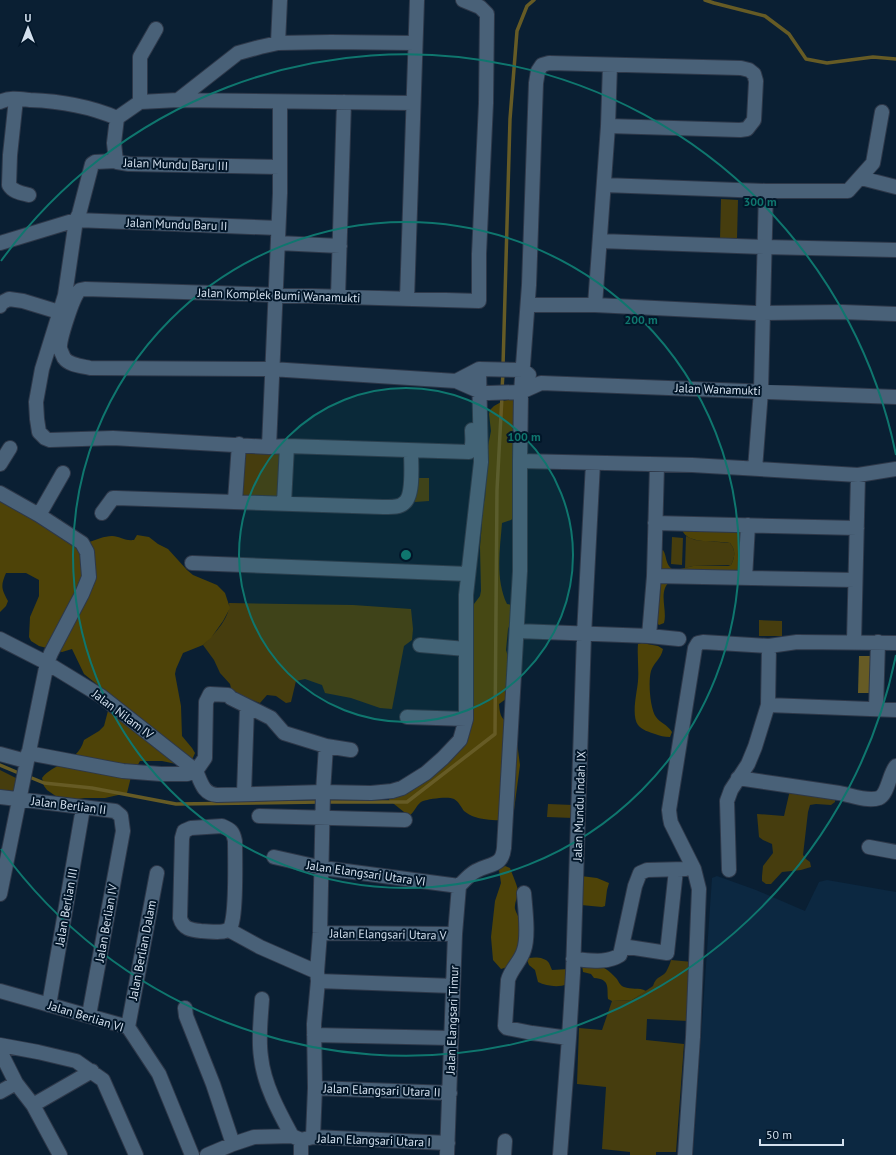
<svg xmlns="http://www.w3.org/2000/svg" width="896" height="1155" font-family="'PT Sans',sans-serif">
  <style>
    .built { fill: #0c2841 }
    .green { fill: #463d0e }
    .forest { fill: #4e4308 }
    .water { fill: #665b25 }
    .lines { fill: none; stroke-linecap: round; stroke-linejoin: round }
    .stream { stroke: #665b25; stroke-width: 3.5 }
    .minor-casing { stroke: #2e3849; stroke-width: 16 }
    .minor { stroke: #496178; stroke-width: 14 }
    .ring { fill: none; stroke: #0f766e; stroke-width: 2 }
    .labels { text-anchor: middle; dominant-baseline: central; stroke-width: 4; stroke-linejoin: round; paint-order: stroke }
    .street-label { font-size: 12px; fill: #d3e0ee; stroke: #021629 }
    .centre { fill: #0f766e; stroke: #021629; stroke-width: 2 }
    .ring-label { font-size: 12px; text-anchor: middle; font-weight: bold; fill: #0f766e; stroke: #021629; stroke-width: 4; stroke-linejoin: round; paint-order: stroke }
  </style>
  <rect width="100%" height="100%" fill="#0a1f33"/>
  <path class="built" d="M717,876l39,14 49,21 14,-29 8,-2 69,12v263h-203l19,-277z"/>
  <path class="green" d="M721,199l17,1 -1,39h-17z
    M243,452h39l-2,44h-36l-2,-4z
    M415,478h14v23l-14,1z
    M686,536l9,4 35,3c6,7 5,14 1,22l-38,1 -8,2z
    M672,537l11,1 -1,27 -11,-1z
    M229,603l124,2 58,4 2,20 -1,11 -8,6 -12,63 -12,-1 -29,-10 -26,-5 -3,-8 -17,-6 -9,2 -5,21 -5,1 -10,-7 -9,-1 -7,8 -28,-11 -2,-8 -10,-11 -6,-13 -11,-15c10,-9 28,-28 26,-42z
    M759,620l23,1v15h-23z
    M0,770l18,9 -4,12 -14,-1z
    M790,790l45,7v5l-4,3 -15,-1 -6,1 -2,7 -5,43 3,4 4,3 1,5 -10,3 -19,2 -11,12h-5l-4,-3v-5l1,-10 10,-13 -1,-9 -9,-4 -4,-3 -2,-23 27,2z
    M548,804l25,1v13l-26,-1z
    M671,960l22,2 -5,59 -41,-2 -1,21 38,4 -8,108h-20v3h-26v-3l-28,-3 4,-62 -29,-3 2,-56 23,2 10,-29 20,-1 21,-14c3,-10 8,-8 13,-14 2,-4 4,-8 5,-12z"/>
  <path class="forest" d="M513,399l5,1 10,33 -2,59 -12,25 -3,3 -9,3c-2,26 -7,56 5,81l5,1v14l-4,10 -2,21 3,10 5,33 -15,11c1,15 4,16 16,23l5,38 -6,45c-3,4 -7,8 -12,10 -4,1 -23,-1 -27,-3 -4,-1 -8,-4 -11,-6 -3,-4 -5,-9 -10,-12 -6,-3 -25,0 -31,2 -6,2 -8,11 -14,15l-20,-16 1,-5 79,-63 4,-10 -3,-40 3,-16 -2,-35 3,-16v-11l6,-8 1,-5 -1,-44 2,-24 -1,-4v-10l4,-10 3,-53 3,-15 -2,-17 1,-4 4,-4 9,-5z
    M0,499l34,20h26l7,8 22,15c7,-2 15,-6 23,-6 8,0 11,5 22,4l3,-5 12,2 9,7 10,5 19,21 6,5 24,10 8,8 5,15 -7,13 -12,17 -8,7 -20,8 -7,16 -1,5 6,32 1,30 10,12 3,5 -4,9 -10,3 -19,-4h-22l-9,16 -4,16 -22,5h-20l-15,2 -10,-1 -13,-9 -3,-4 -2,-8c11,-15 36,-15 42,-38l15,-9 5,-5 5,-19 -5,-17 -20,-16 -12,-25 -10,3 -23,-6 -8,-5 -2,-4 1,-20 9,-21v-16l-13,-7h-20c-6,14 -4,16 2,28l-2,5 -6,6z
    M747,529l-2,42 -74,9c-2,2 -5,5 -6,8 -4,11 2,24 -1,35l-5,2 -3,-3 1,-15 3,-9 1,-47 2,-1c4,6 2,14 9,19h8l13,-3h35l3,-1c4,-8 5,-15 -1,-22 -14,-3 -42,2 -48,-13z
    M642,643l16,3 5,3c-2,10 -9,13 -12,22 -3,10 -1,38 5,46 4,6 11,7 16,15l-2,5c-6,0 -10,-1 -15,-3 -6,-2 -13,-4 -17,-9 -7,-10 -1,-32 0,-44 1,-12 -1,-25 0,-37z
    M505,866l5,2c2,6 8,19 8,23 0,6 -4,12 -3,18 1,4 4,8 5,12 3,16 -3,30 -9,45l-10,3 -8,-9 -2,-23 4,-36 6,-18 -2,-13z
    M581,876l16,2 12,5 -2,7 -2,16 -3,1 -21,-2z
    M529,958c6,-1 16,-1 20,5 1,2 2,5 3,7l17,-1 -2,15c-8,4 -21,2 -29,-2l-3,-12 -6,-5 -2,-5z
    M582,965c17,0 22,0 34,13 3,3 3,7 8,9 7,3 15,0 22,4l-14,9 -20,1 -4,-2c-1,-12 2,-20 -14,-21l-3,-4 -8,-2z"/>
  <path class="water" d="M859,656h17l-1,37h-17z"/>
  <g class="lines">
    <path class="stream" d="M705,0l9,3 51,13 24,18 17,25 21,4 46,-6 23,2
      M503,366l7,-247 7,-88 10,-25 7,-6
      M502,390l1,-18
      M0,765l21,9
      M27,776l17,7 48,5 84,16 144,-2
      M326,802h81l88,-68 2,-244 5,-94"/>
    <g class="minor-casing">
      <path id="minor" d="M463,0l17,7 7,7 -1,89 -7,151v47l-394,-12 -5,1c-7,6 -21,50 -20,59 1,2 3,7 4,9 5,7 17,8 26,10l181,1 185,12 25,11 8,1 32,-1 20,-9 355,14
        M278,43l2,-43
        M16,99l-6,56 -1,30c4,7 12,8 20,10
        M178,100l60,-47 22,-6 18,-4 53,-1 84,1
        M0,102c9,-5 20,-3 30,-2 30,1 59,6 87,18
        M140,102v-45l16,-28
        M117,118l23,-16 38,-2 235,3
        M117,118l-3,25 2,18 1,1 12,2 151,3
        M116,161l-21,1 -3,2 -13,50 -3,6 -11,75 -23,74 -6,33 1,17 2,13 6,6 5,2 63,-2 156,9 18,-1 182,6c5,-5 3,-15 3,-22
        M861,178l35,9
        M604,185l162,6h82l25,-28 9,-51
        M600,241l164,6 132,3
        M0,243l76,-23 202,8
        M278,243l62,3
        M338,297l6,-195
        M407,299l10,-299
        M528,305h67l160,8 87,-1 54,2
        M595,305l13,-179 2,-61
        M0,306l1,-3 8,-4 14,2 36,11
        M456,381l23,-12 44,1 6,5
        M269,447l11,-254v-91
        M520,461l172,4 166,10 38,-6
        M0,464l10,-16
        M755,469l6,-78 5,-200
        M0,493l39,22 43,28 5,9 2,25 -7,17 -31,59 -4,10 -47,231
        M235,501l4,-57
        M284,503l3,-57
        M102,513l11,-15h3l267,9c7,0 16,1 21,-4 10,-7 7,-40 7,-52
        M39,515l24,-42
        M655,523l202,5
        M192,563l276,11
        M654,576l201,4
        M745,578l3,-53
        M517,631l132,5 5,-60 3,-111
        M649,636l30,3
        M0,639l47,24 54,33 95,75c5,11 7,23 21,24l106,-3 48,1 21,-2 10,-3 24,-15 17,-15 17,-18 6,-21v-124l15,-133 -2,-93
        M854,642l4,-167
        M420,645l46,4
        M768,705l128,5
        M876,709l2,-67
        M407,717l59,2
        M28,753l95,18 38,3h26l9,-3 9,-13 1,-56 4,-8 18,1 3,3 40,20 13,15 42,13 25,4
        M0,754l26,7
        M738,778c34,5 67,10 101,15 12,2 28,9 40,5 9,-4 10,-24 17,-32
        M244,794l3,-87
        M0,797l115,14 6,5 2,15 -34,184
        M259,816l146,4
        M222,826c9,4 11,5 13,15 0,13 2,83 -6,88 -6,5 -20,2 -28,2 -10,-1 -18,-2 -21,-13l2,-80 2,-7 7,-3z
        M869,847l27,5
        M274,857l49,11 136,18
        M729,870l-2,-69 4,-11 17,-26 7,-17 13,-42 1,-59
        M459,886c5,-5 11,-12 17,-15 14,-8 26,-4 28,-23l16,-277v-110l1,-69 8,-107 7,-202 2,-12 4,-6 7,-2 192,5 8,2 5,4 2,7 -2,39 -7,9 -7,1 -132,-4
        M524,893c1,14 5,43 0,57 -3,11 -13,19 -16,30l-3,46 2,2 25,5 37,5 -9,117
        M229,930l31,17 57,25
        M320,933l135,1
        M622,946l13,-60 5,-13 7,-3 39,-1
        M573,959c16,1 33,5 47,-4l2,-9 45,7 9,-83
        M318,981l135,5
        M0,991l128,36 31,47 33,81
        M262,999c-1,18 -4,39 -1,58 3,28 18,55 31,79
        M49,1005l34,-197
        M185,1008l1,8 27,68 20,60
        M128,1027l29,-154
        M314,1035l137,3
        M569,1038l4,-65 11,-338 9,-172
        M0,1045l38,7 38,9 27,19 33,75
        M0,1051l16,32 17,22 27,50
        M315,1088l135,5
        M0,1092l16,-9
        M33,1105l59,-34
        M313,1137l2,-49 -1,-64 4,-43 -1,-9 3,-39 3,-141 3,-46
        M301,1140l12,-3 135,6
        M207,1155l26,-11 21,-7 38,-1 7,3
        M301,1155v-15
        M447,1155l8,-221 4,-48
        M504,1155l1,-14
        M685,1155l8,-118 6,-148 -5,-20 -23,-46 -1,-5 -1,-8 26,-162 3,-5 5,-1 66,4 28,-4 99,1"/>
    </g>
    <use href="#minor" class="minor"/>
  </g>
  <circle cx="406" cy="555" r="167" fill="#0f766e" fill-opacity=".12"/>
  <g class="ring">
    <circle cx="406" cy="555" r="167"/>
    <circle cx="406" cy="555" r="333"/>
    <path d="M896 655A500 500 0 0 1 1 849M1 261A500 500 0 0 1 896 455"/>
  </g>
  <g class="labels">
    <g class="street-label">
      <text transform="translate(176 164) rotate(2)">Jalan Mundu Baru III</text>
      <text transform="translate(177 224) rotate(2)">Jalan Mundu Baru II</text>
      <text transform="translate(279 295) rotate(2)">Jalan Komplek Bumi Wanamukti</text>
      <text transform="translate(718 389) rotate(2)">Jalan Wanamukti</text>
      <text transform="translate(123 714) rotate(37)">Jalan Nilam IV</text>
      <text transform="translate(69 805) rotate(7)">Jalan Berlian II</text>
      <text transform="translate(579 806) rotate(-88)">Jalan Mundu Indah IX</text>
      <text transform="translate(366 873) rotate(8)">Jalan Elangsari Utara VI</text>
      <text transform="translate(66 907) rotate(-80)">Jalan Berlian III</text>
      <text transform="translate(106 923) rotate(-80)">Jalan Berlian IV</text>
      <text transform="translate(388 934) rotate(1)">Jalan Elangsari Utara V</text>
      <text transform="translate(142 950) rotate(-79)">Jalan Berlian Dalam</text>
      <text transform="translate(86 1016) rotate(17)">Jalan Berlian VI</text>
      <text transform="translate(452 1020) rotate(-88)">Jalan Elangsari Timur</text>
      <text transform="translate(382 1090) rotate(2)">Jalan Elangsari Utara II</text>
      <text transform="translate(374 1140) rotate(2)">Jalan Elangsari Utara I</text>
    </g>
  </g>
  <circle cx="406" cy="555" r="6" class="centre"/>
  <g class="ring-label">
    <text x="760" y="206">300 m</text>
    <text x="641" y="324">200 m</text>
    <text x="524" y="441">100 m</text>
  </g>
  <g transform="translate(28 28)" stroke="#021629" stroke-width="3" paint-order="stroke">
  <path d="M0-3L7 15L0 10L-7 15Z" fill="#d3e0ee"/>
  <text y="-6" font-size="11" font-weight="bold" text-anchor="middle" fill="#d3e0ee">U</text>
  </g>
  <path d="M760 1139v6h83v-6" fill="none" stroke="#d3e0ee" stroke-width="2"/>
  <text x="766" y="1139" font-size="12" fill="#d3e0ee" stroke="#021629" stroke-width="3" paint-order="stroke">50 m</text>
</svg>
